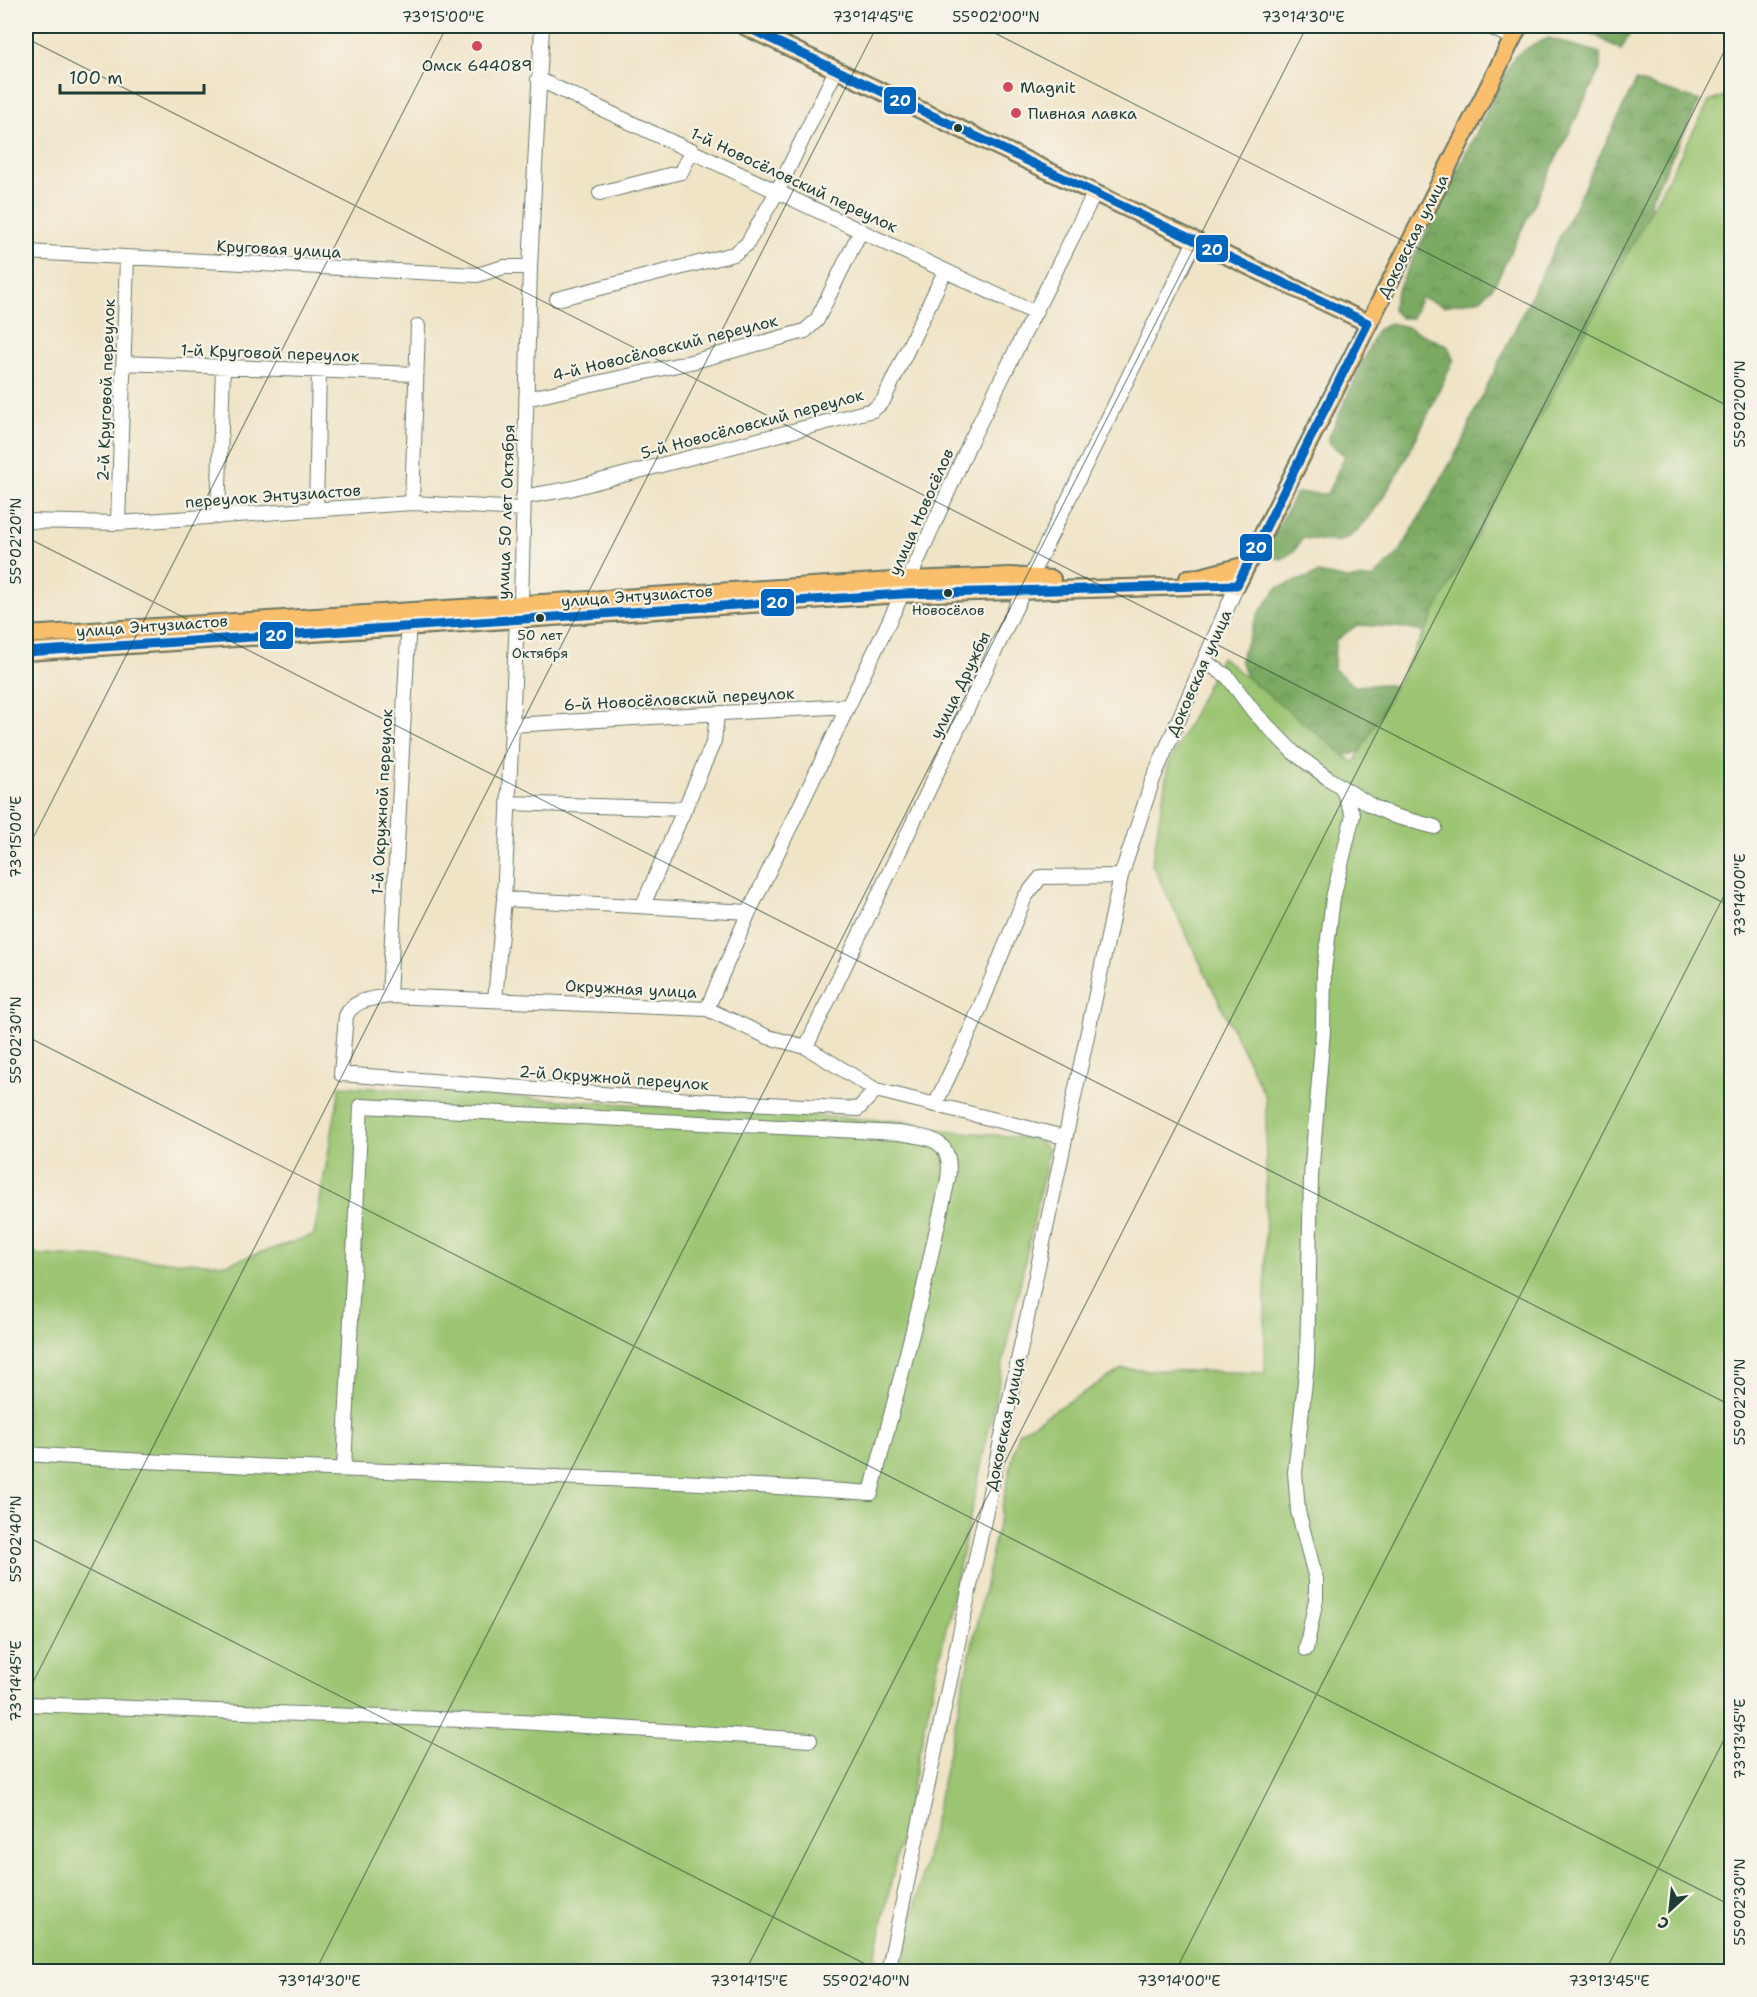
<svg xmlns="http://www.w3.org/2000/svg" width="1757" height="1997" font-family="'Shantell Sans',sans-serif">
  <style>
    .forest { fill: url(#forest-crowns); stroke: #4e744c; stroke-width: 1.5 }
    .garden { fill: #9bc572; stroke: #5d8153; stroke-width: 1.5 }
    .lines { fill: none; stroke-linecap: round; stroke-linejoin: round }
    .minor-casing { stroke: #687767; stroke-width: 16 }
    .major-casing { stroke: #687767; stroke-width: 20 }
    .minor { stroke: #fff; stroke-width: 14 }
    .major { stroke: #f9bf6d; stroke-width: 16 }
    .bus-1-casing { stroke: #f7f3e8; stroke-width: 14 }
    .bus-1 { stroke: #0065bd; stroke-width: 9 }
    .ticks { fill: none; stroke: #1f3d34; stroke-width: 1.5; stroke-opacity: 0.45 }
    .poi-dot { fill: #d1495b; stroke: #f7f3e8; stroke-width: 2 }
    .bus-dot { fill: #1f3d34; stroke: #f7f3e8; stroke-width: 2 }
    .labels { text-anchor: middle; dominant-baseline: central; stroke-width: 4.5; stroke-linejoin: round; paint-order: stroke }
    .bus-label { font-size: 14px; fill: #1f3d34; stroke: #f7f3e8 }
    .poi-label { font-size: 16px; fill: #1f3d34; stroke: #f7f3e8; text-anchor: start }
    .street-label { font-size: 16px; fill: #1f3d34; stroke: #f7f3e8 }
    .line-badge { stroke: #f7f3e8; stroke-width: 2 }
    .badge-label { font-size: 16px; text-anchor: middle; font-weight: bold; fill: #fff }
    .neatline { fill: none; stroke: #1f3d34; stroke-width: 2 }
    .ticks-label { font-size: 15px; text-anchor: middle; fill: #1f3d34 }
  </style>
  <defs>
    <pattern id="forest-crowns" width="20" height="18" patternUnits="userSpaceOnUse" patternTransform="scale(1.5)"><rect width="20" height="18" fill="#7caa64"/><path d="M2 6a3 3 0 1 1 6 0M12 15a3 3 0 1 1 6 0" fill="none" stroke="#658c53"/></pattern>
  </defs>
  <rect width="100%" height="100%" fill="#f7f3e8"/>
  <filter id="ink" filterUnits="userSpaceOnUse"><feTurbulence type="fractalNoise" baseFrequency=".0167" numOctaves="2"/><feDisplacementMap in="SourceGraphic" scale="12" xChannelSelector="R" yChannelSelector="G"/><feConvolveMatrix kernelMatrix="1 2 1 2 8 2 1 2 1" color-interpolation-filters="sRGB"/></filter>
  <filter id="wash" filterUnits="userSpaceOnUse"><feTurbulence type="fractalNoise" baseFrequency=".008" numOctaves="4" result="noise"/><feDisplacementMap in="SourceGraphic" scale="24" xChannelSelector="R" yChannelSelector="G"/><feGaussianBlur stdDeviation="1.35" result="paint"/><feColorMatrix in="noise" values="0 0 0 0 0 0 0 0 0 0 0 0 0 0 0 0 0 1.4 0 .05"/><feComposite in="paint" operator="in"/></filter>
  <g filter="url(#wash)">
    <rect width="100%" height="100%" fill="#f0e4c7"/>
    <path class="forest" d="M1565,26h69l-13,24 -30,-17z
      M1549,38l51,15v16l-105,215 -14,15 -37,7 -23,-9 -9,21h-11l-9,-9 5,-18 117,-234 20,-13z
      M1636,81l64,20 -50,100 3,20 -209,415 -47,-9 -40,-2 -22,16 -1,28 21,17 28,-2 30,6 -30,54 -32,10h-23l-75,-62 -13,-32 17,-44 20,-28 42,-15 28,6 26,-1 26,-25 66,-116 6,-18z
      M1390,323l17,4 41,19 6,13c-21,42 -70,161 -110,181 -10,4 -30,-1 -41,-2l-9,13 -12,8 -19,-4 33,-62 31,1 18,-38 -18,-15 50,-111z"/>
    <path class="garden" d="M1731,93v1878l-830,1 117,-539 104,-64 143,4 1,-275 -114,-234 16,-98 53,-109 133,106 355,-661z
      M340,1086l571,36 32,8 93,9 13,11 -177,821 -846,1v-718l200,10 88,-29z"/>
  </g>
  <g filter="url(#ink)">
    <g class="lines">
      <g class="minor-casing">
        <path id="minor" d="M1488,26l25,12
          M538,79l497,234
          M600,193l81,-21 11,-22
          M26,252l451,23 27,-8h26
          M557,299l177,-45 13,-10 30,-52 59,-122
          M123,363l293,11
          M526,399l169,-38 110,-30 12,-11 44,-90
          M523,497l46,-8 304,-79 10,-9 62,-130
          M412,503l6,-177
          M316,509l3,-138
          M218,517l5,-149
          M26,521l92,2 294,-20 110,6
          M118,523l9,-264
          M1204,661l23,15 27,36 39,40 36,27 43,27 22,10 41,11
          M511,725l337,-19
          M508,803l177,6
          M504,899l245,13
          M643,905l71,-164 3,-26
          M389,996l20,-378
          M495,1000l9,-101 13,-281 4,-15 9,-336 12,-241
          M707,1009l42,-97 160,-332 62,-140 123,-246
          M806,1047l218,-457 171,-349
          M876,1090l-18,19 -217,-12 -300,-23 5,-58c8,-17 26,-17 43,-20l318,13 61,28 38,10 70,43 188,47
          M935,1105l37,-78 53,-130 16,-20 80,-1
          M26,1454c281,19 564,19 845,39l52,-202 25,-112c6,-40 -17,-41 -50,-46l-537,-27 -17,362
          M1306,1649l10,-50v-20l-18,-68 -3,-39 12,-109 4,-186 12,-146 1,-60 9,-73 20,-83 -11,-27
          M26,1704l494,18 290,18
          M888,1972l233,-1096 32,-97 84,-194"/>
      </g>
      <g class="major-casing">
        <path id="major" d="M744,26l624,297
          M1188,578l12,-1 47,-12
          M26,635l883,-55 102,-4 41,3
          M26,652l876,-58 335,-9 282,-559"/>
      </g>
      <use href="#minor" class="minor"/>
      <use href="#major" class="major"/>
      <g class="bus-1-casing">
        <path id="bus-1" d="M744,26l624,297
          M26,652l876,-58 335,-9 131,-262"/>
      </g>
      <use href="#bus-1" class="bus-1"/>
    </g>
  </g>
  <path class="ticks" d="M981,26l751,382M26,38l1706,869M26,537l1706,869M26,852l421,-826M26,1036l1706,870M26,1536l855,436M26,1696l851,-1670M315,1972l992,-1946M745,1972l987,-1936M1175,1972l557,-1092M1605,1972l127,-248"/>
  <g class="poi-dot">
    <circle cx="477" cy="46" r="6"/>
    <circle cx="1008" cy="87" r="6"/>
    <circle cx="1016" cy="113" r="6"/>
  </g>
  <g class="bus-dot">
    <circle cx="958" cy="128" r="5"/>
    <circle cx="948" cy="593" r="5"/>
    <circle cx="540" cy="618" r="5"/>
  </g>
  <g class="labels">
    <g class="bus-label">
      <text x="948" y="610">Новосёлов</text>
      <text x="540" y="635">50 лет<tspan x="540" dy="18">Октября</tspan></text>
    </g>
    <g class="poi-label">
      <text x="477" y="65" text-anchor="middle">Омск 644089</text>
      <text x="1020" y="87">Magnit</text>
      <text x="1028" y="113">Пивная лавка</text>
    </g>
    <g class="street-label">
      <text transform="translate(794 180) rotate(25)">1-й Новосёловский переулок</text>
      <text transform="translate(1413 236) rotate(-63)">Доковская улица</text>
      <text transform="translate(279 249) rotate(3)">Круговая улица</text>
      <text transform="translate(665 348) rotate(-14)">4-й Новосёловский переулок</text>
      <text transform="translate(270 353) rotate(2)">1-й Круговой переулок</text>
      <text transform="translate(106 390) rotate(-88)">2-й Круговой переулок</text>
      <text transform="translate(752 424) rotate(-15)">5-й Новосёловский переулок</text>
      <text transform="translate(273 496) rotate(-4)">переулок Энтузиастов</text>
      <text transform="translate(506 512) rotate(-88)">улица 50 лет Октября</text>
      <text transform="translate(921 512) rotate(-66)">улица Новосёлов</text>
      <text transform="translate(637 596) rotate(-4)">улица Энтузиастов</text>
      <text transform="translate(152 626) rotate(-4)">улица Энтузиастов</text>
      <text transform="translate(1199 673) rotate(-66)">Доковская улица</text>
      <text transform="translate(960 685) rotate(-64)">улица Дружбы</text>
      <text transform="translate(679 699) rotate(-3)">6-й Новосёловский переулок</text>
      <text transform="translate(382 802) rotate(-87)">1-й Окружной переулок</text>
      <text transform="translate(631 989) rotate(3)">Окружная улица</text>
      <text transform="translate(614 1078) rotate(4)">2-й Окружной переулок</text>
      <text transform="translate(1005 1424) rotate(-78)">Доковская улица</text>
    </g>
  </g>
  <g class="line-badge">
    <rect x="883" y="86" width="34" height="29" rx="6" fill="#0065bd"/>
    <rect x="1195" y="234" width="34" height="29" rx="6" fill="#0065bd"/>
    <rect x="1239" y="533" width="34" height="29" rx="6" fill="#0065bd"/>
    <rect x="760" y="588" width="35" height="29" rx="6" fill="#0065bd"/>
    <rect x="259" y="621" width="35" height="29" rx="6" fill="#0065bd"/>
  </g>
  <g class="badge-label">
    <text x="900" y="106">20</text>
    <text x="1212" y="255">20</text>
    <text x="1256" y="553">20</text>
    <text x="777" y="608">20</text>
    <text x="276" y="641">20</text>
  </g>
  <rect width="1757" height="1997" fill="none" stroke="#f7f3e8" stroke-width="66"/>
  <g transform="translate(1670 1910) rotate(207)" stroke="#f7f3e8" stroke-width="4.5" paint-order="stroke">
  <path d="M0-4.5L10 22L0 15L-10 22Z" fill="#1f3d34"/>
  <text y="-9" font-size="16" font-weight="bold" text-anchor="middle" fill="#1f3d34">С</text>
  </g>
  <path d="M60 84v9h144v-9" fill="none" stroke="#1f3d34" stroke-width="3"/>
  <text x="69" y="84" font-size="18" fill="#1f3d34" stroke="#f7f3e8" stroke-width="4.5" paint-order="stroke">100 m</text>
  <rect x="33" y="33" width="1691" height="1931" class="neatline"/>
  <g class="ticks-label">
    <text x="443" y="22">73°15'00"E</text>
    <text x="873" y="22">73°14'45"E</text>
    <text x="996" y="22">55°02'00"N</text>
    <text x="1303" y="22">73°14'30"E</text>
    <text transform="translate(1740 404) rotate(-90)" y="5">55°02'00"N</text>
    <text transform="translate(16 541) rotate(-90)" y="5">55°02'20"N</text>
    <text transform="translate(16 837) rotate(-90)" y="5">73°15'00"E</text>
    <text transform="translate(1740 895) rotate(-90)" y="5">73°14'00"E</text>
    <text transform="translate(16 1040) rotate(-90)" y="5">55°02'30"N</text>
    <text transform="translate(1740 1402) rotate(-90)" y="5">55°02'20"N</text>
    <text transform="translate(16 1539) rotate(-90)" y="5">55°02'40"N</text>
    <text transform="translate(16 1681) rotate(-90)" y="5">73°14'45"E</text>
    <text transform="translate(1740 1739) rotate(-90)" y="5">73°13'45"E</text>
    <text transform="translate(1740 1902) rotate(-90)" y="5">55°02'30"N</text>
    <text x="319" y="1986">73°14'30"E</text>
    <text x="749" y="1986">73°14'15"E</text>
    <text x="866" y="1986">55°02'40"N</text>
    <text x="1179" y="1986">73°14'00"E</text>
    <text x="1609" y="1986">73°13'45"E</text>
  </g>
</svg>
